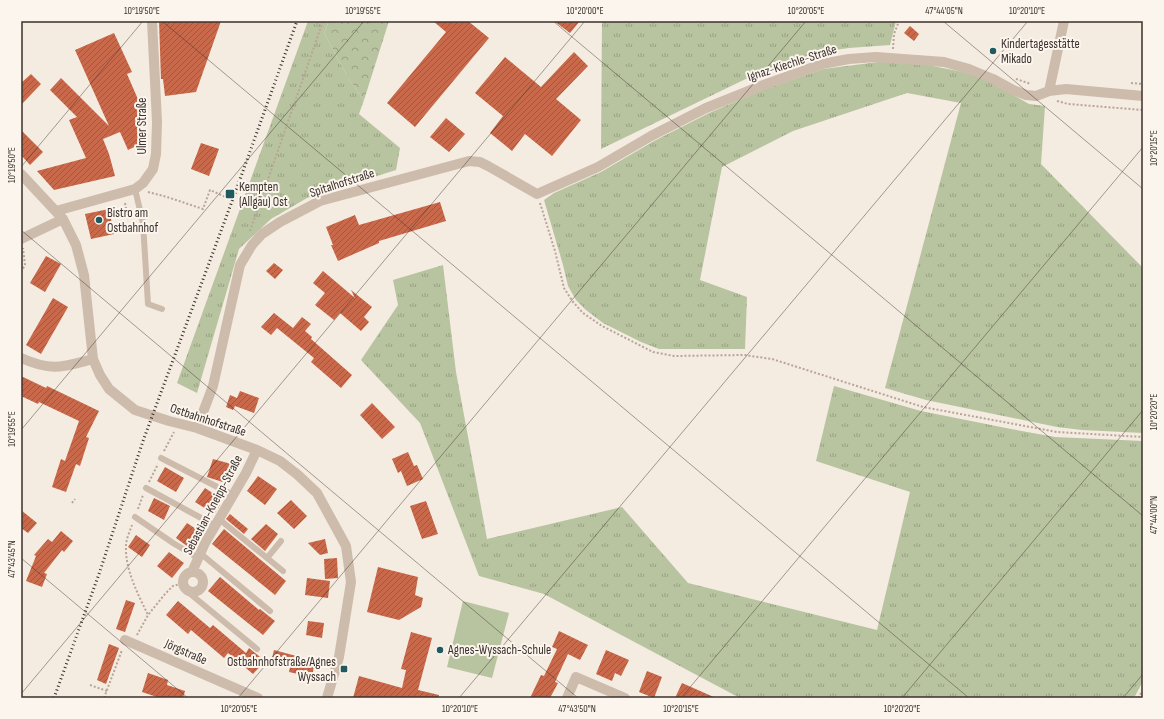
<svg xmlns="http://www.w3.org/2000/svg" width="1164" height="719" font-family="'Sofia Sans Condensed',sans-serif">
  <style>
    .grass { fill: url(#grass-tufts) }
    .forest { fill: url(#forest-crowns) }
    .pitch { fill: #b8c4a0 }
    .building { fill: url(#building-hatch) }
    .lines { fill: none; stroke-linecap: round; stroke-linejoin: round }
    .path { stroke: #b9a596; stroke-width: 2; stroke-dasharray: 2 2; stroke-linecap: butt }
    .lane { stroke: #cdbbac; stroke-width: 6 }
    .street { stroke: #cdbbac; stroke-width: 10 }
    .rail { stroke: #3b302b; stroke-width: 3; stroke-dasharray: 1 3; stroke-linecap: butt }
    .ticks { fill: none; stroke: #3b302b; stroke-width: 1; stroke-opacity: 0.45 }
    .poi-dot { fill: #1f5a5e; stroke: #fbf5ee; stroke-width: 1.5 }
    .labels { text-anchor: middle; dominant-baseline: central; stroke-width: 4; stroke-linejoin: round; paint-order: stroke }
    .poi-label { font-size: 13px; fill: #3b302b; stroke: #fbf5ee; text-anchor: start }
    .street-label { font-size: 13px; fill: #3b302b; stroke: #fbf5ee }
    .neatline { fill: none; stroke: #3b302b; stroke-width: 1.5 }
    .ticks-label { font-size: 10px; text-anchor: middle; fill: #3b302b }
  </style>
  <defs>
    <pattern id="grass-tufts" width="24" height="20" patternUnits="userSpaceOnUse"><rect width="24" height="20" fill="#b8c4a0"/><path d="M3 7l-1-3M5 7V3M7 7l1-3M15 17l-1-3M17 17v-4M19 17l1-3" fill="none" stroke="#97a083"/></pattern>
    <pattern id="forest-crowns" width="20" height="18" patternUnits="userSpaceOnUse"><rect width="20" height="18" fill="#b8c4a0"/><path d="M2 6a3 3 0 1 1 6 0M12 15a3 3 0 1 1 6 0" fill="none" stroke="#97a083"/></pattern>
    <pattern id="building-hatch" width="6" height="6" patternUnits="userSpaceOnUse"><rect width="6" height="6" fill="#c8694b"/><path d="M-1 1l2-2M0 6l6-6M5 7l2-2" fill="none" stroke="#a4573f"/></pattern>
  </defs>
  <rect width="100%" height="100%" fill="#f4ebe1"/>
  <path class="grass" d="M308,21h21l-5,12 26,48 14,19 -5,14 41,34 -4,22 -89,28 -36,21 -32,30 -42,144 -20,-10z
    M602,21h294l-6,24 -41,3 -29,4 -64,22 -155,75z
    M878,62l40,1 50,10 23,9 38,22 16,2 -4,58 102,104v165l-61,-3 -25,-3 -131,-27 -41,-12 76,-285 -54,-10 -114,38 -71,36 -22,113 47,17 -2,52h-86l-18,-7 -38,-19 -17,-13 -10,-10 -8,-14 -5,-21 -19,-65 10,-7 47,-21 53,-31 55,-28 54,-23 60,-21z
    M443,265l13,107 31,167 135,-32 66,76 189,47 33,-138 -94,-31 18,-75 87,25 90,18 44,8 88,4v240l-9,17h-394l-196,-104 -65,-18 -59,-153 -59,-63 37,-55 -5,-25z"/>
  <path class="forest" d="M329,21h60l-25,79 -14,-19 -26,-48z"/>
  <path class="pitch" d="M463,601l46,12 -17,65 -45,-11z"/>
  <path class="building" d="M159,21h62l-25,71 -31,4 -2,-17h-2z
    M433,21h35l21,17 -74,89 -28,-24 59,-71z
    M554,21h26l-10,12z
    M910,26l9,8 -5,7 -10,-8z
    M114,33l18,39 -5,2 20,46 -8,3 8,18 -19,9 -8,-18 -17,7 6,15 6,22 -61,14 -17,-19 49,-13 -17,-38 8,-3 -27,-27 11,-12 48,48 -34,-76z
    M574,52l14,14 -32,33 25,21 -29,36 -27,-22 -13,17 -22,-18 13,-17 -28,-23 30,-36 36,30z
    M31,74l10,10 -20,21v-22z
    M446,118l19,16 -16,18 -19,-15z
    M21,130l22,22 -13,13 -9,-10z
    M201,143l18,6 -10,27 -18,-7z
    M440,202l6,19 -67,20v2l-41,18 -7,-16h2l-7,-18 29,-12 4,10z
    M109,209l5,25 -23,5 -6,-25z
    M46,256l15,8 -16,28 -15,-9z
    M274,263l9,7 -8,9 -9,-8z
    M323,271l32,27 -4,-8 21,17 -8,10 5,5 -8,9 -21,-18 -6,7 -19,-15 10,-12 -12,-10z
    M53,298l15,9 -27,47 -15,-9z
    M274,313l19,15 9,-11 9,7 -6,7 7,6 -1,2 41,36 -11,13 -30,-26 3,-4 -37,-30 -6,7 -10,-8z
    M21,376l25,12 1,-2 52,25 -13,26 3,1 -9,28 -4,-2 -10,28 -14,-5 9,-28 4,2 14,-40 -40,-19 -1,2 -17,-8z
    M240,391l19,7 -5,15 -19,-7 -2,4 -7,-3 4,-12 7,3z
    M372,403l23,24 -13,12 -22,-24z
    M408,452l6,14 3,-1 6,14 -16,7 -6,-15 -3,2 -6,-14z
    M213,459l22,6 -6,19 -22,-7z
    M165,467l19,11 -8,14 -19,-11z
    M258,476l19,13 -12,16 -18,-14z
    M205,488l15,10 -3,5 3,2 -5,8 -3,-3 -1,2 -16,-10z
    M154,498l16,8 -6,14 -16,-9z
    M291,500l16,16 -13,13 -17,-16z
    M426,501l12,33 -16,5 -12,-33z
    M21,510l16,13 -9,10 -7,-5z
    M230,514l18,15 -4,5 -18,-15z
    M187,523l15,10 -11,16 -15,-11z
    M266,524l12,10 -13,17 -14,-12z
    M224,529l62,52 -11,14 -63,-51z
    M61,531l12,10 -9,11 -2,-2 -18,23 3,1 -5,13 -16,-6 10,-25 -2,-1 14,-16 4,3z
    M136,535l14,10 -8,12 -14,-10z
    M325,539l3,14 -8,2 -12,-12z
    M169,552l15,11 -12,15 -15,-12z
    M337,558l1,20 -13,1 -1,-20z
    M378,567l40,10 -3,18 8,3 -2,9 -22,13 -32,-8z
    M220,577l39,33 1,-1 15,12 -12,14 -55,-44z
    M307,578l23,3 -2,17 -23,-3z
    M126,600l9,3 -10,29 -9,-3z
    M178,601l32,27 3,-3 33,28 3,-5 16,13 -12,13 -25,-21 -4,5 -33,-28 -3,4 -22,-19z
    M308,621l16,2 -2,15 -16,-3z
    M559,631l29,14 -8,15 -12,-6 -13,28 3,1 -8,15h-20l11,-23 3,1 13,-27 -5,-2z
    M411,632l21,6 -14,52 21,5 -1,3h-85l6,-22 43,12 4,-18 -5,-1z
    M109,644l10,4 -13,36 -9,-4z
    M274,650l41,11 -3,16 -23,-5 1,-5 -19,-5z
    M606,650l23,10 -8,16 -6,-3 -3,8 -16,-7z
    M647,671l15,6 -8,21 -15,-6z
    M148,673l20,7 -1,5 18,6 -2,7h-23l-18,-6z
    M682,683l34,15h-41z"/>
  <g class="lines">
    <path class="path" d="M893,49l1,-15 5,-13
      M1016,79l15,5
      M1131,83l12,1
      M1057,101l11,3 75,6
      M148,192l19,5 36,12 7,-19 20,9
      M125,203l3,16
      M540,203l15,48 9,37 9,14 10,11 19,13 51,26 21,4 70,-1 28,4 151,48 134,25 86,5
      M250,231l73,-210
      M21,272l4,-7 -2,-17
      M164,451l10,-19
      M149,482l9,-18
      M72,503l3,-4
      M138,509l5,-14
      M132,525c-2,6 -6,14 -6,21 -1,24 12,48 22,69
      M137,635l11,-20 17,-21 8,-8 10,-3
      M90,685l17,6
      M104,698l18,-48
      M1138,698l5,-8"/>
    <path class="lane" d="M135,189l8,34 5,81 14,5
      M161,458l72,37
      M146,488l68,37
      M135,517l38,26 25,15
      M219,519l64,52
      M200,553l70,58
      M267,558l14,-17
      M188,592l69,57"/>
    <path class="street" d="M1049,91l15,-70
      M21,174l42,45 13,26 8,30 9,84 7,16 9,14 26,21 34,11 28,7 60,22 23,11 18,14 19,18 29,53 5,36 -12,75 -12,41
      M56,211l79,-22 8,-6 10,-14 3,-15 1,-32 -5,-101
      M21,239l42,-20
      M21,358c32,14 41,9 72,1
      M197,428l16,-42 27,-121 12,-20 10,-11 18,-12 40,-21 149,-40 11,1 8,4 49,28 61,-27 53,-31 55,-28 55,-22 61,-22 27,-5 27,-2 68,5 25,7 24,10 20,11 13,5 10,1 13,-5 17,-2 77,7
      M183 582a10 10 0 1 1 20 0a10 10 0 1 1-20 0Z
      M192,572l13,-29 41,-70 11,-23
      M125,640l133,58
      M567,698l9,-21 49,21"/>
    <path class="rail" d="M54,698l45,-124 44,-133 91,-245 63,-175"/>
  </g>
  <path class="ticks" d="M162,21l807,677M553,21l590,495M943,21l200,168M21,167l122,-146M21,230l557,468M21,430l343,-409M21,558l167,140M21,694l564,-673M238,698l568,-677M459,698l569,-677M681,698l462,-551M902,698l241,-288M1123,698l20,-24"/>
  <g class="poi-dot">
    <circle cx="993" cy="51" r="4"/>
    <rect x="225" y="189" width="10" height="10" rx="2"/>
    <circle cx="99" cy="220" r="4"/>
    <circle cx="440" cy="650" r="4"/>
    <rect x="340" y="665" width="8" height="8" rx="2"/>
  </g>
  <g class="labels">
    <g class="poi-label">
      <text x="1001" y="44">Kindertagesstätte<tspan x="1001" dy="15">Mikado</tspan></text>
      <text x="239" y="187">Kempten<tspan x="239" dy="15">(Allgäu) Ost</tspan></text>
      <text x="107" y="213">Bistro am<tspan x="107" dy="15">Ostbahnhof</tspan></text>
      <text x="448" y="650">Agnes-Wyssach-Schule</text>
      <text x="336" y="662" text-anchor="end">Ostbahnhofstraße/Agnes<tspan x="336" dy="15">Wyssach</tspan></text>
    </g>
    <g class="street-label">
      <text transform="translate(792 63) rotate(-18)">Ignaz-Kiechle-Straße</text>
      <text transform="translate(142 126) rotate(-90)">Ulmer Straße</text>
      <text transform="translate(342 183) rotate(-18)">Spitalhofstraße</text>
      <text transform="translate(208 420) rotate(18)">Ostbahnhofstraße</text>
      <text transform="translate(213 505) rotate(-62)">Sebastian-Kneipp-Straße</text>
      <text transform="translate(186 652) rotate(24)">Jörgstraße</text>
    </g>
  </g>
  <rect width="1164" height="719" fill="none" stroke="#fbf5ee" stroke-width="44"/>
  <rect x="22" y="22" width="1120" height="675" class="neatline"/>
  <g class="ticks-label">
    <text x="142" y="14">10°19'50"E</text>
    <text x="363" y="14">10°19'55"E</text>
    <text x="585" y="14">10°20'00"E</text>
    <text x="806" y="14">10°20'05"E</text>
    <text x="944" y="14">47°44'05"N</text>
    <text x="1027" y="14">10°20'10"E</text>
    <text transform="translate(1153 148) rotate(-90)" y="4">10°20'15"E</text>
    <text transform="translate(11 165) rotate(-90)" y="4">10°19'50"E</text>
    <text transform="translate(1153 412) rotate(-90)" y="4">10°20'20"E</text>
    <text transform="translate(11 429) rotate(-90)" y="4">10°19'55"E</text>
    <text transform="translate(1153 515) rotate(-90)" y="4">47°44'00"N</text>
    <text transform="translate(11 559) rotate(-90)" y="4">47°43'45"N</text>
    <text x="239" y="712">10°20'05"E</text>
    <text x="460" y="712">10°20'10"E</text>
    <text x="577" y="712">47°43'50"N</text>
    <text x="681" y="712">10°20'15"E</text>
    <text x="902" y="712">10°20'20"E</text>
  </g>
</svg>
